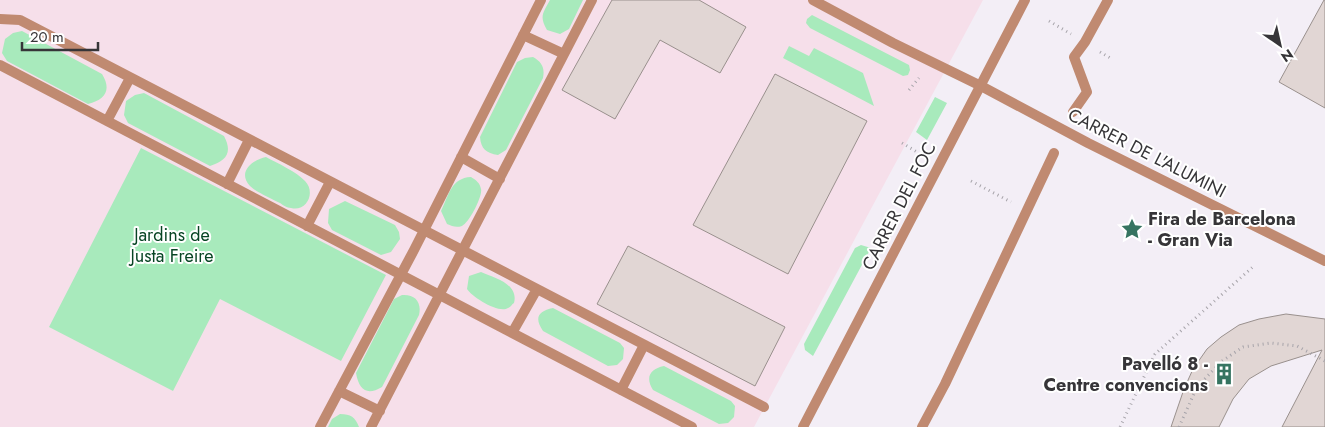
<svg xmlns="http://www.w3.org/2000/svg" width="1325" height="427" font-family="Jost,sans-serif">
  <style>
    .industrial { fill: #f6dfea }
    .green { fill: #a8eabc }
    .building { fill: #e1d6d4; stroke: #99908d }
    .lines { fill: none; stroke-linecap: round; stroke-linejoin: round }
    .path { stroke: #a7a4aa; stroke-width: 3; stroke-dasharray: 1 4; stroke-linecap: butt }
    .pedestrian { stroke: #c08a71; stroke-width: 10 }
    .minor { stroke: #c08a71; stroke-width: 10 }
    .tertiary { stroke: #c08a71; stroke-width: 10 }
    .labels { text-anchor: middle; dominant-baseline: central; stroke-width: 4; stroke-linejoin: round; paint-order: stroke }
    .street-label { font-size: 18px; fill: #363538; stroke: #fff }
    .poi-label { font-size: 18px; font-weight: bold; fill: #363538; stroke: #fff; text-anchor: start }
    .park-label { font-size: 18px; fill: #084524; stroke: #fff }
  </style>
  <rect width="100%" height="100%" fill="#f3eef6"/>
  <path class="industrial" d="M0,0h983l-229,427h-754z"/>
  <path class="green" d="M550,0h33l-14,29 -9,5 -13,-4c-8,-14 -4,-17 3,-30z
    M812,15l97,50 1,5 -2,5 -5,1 -93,-48 -4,-5 1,-4z
    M22,31l80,43c10,16 3,26 -14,30l-81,-43 -5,-8 3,-14 8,-6z
    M789,46l20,10 5,-8 49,25 11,33 -91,-48z
    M533,57c9,5 12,11 10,21l-37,72 -8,5c-12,-2 -17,-6 -18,-18l37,-75 8,-4z
    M144,93l80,43c9,17 2,25 -14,30l-82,-43 -4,-8 2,-14 9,-6z
    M935,97l12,6 -20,37 -11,-8z
    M141,148l245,127 -45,86 -121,-62 -47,92 -124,-64z
    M266,157c11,6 31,15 39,24 11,11 2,31 -14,27 -4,0 -8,-3 -11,-5 -8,-4 -24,-11 -30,-17 -13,-14 2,-26 16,-29z
    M471,177c5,3 9,6 10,12 2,7 -12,34 -19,37 -6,2 -10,0 -15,-2l-6,-13c8,-16 10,-33 30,-34z
    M345,201l50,24 4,7 1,7 -9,13 -10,3 -49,-25 -4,-7 1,-14z
    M861,245l10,3 -58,108 -8,-6 -1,-6 51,-96z
    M481,272c14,6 38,12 33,31 -2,1 -3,4 -6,5 -9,6 -36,-11 -41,-19l2,-13z
    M402,295c13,-1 20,7 17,20l-37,72c-15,9 -23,3 -26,-14l38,-74z
    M553,308l67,35 4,5 -1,11 -6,6 -9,1 -65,-35c-9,-13 -5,-20 10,-23z
    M664,366l67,35 4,5 -1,11 -6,6 -9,1 -66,-34c-8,-13 -3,-21 11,-24z
    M340,414c11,0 15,3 19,13h-31l4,-8z"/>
  <path class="building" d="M612,0h87l47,27 -26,46 -60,-33 -45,79 -53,-29z
    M1324,0h1v108l-46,-26z
    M775,74l92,47 -79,153 -95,-49z
    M628,246l157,81 -30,59 -158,-82z
    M1286,314l39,5v108h-43l40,-77 -51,16 -22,13 -16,20 -14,28h-48l13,-38 9,-20 14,-20 14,-12 18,-12 20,-6z"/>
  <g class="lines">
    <path class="path" d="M1049,21l22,13
      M1100,52l12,7
      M909,90l10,-12
      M902,143l15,9
      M971,181l40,21
      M1120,427l35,-73 100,-89
      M1179,427l18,-40 25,-26 21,-14 28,-4 26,3 28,15"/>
    <path class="pedestrian" d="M0,19l20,1 744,387
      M523,35l41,19
      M0,65l692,362
      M1073,112l14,-20 -13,-35 11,-15 23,-42
      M107,121l23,-43
      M461,157l39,22
      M227,184l22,-44
      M307,226l23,-44
      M512,333l25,-44
      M621,390l23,-45
      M339,391l41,20
      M320,427l94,-177 127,-250
      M371,427l221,-427
      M922,427l23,-43 109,-231"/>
    <path class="minor" d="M813,0l80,43 88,43 107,57 237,118"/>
    <path class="tertiary" d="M803,427l222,-427"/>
  </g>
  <defs>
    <g id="sight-bare" transform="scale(1.725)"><path d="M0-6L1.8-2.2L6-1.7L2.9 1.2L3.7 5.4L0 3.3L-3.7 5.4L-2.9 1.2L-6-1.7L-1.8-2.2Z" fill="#367461" stroke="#fff" stroke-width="2.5" paint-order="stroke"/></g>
    <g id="building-bare" transform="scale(1.725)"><path d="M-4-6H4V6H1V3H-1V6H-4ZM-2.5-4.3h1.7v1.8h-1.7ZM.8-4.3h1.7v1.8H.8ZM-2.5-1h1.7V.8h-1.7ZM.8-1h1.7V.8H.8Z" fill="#367461" stroke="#fff" stroke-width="2.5" paint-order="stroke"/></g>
  </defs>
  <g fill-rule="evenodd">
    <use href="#sight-bare" x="1132" y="229"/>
    <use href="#building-bare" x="1224" y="374"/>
  </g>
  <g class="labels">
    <g class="street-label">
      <text transform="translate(1147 153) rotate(27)">CARRER DE L'ALUMINI</text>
      <text transform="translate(899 206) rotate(-63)">CARRER DEL FOC</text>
    </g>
    <g class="poi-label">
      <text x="1148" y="219">Fira de Barcelona<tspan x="1148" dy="21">- Gran Via</tspan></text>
      <text x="1208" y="364" text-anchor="end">Pavelló 8 -<tspan x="1208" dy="21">Centre convencions</tspan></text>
    </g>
    <g class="park-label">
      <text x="172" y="235">Jardins de<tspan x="172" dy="21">Justa Freire</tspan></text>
    </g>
  </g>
  <g transform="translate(1280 45) rotate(146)" stroke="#ffffff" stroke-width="4" paint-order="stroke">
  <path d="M0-4L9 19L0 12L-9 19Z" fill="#363538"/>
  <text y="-8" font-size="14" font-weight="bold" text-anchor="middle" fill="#363538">N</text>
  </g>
  <path d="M22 42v8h76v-8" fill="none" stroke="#363538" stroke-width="2.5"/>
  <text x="30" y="42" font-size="15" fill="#363538" stroke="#ffffff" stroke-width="4" paint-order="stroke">20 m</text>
</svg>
